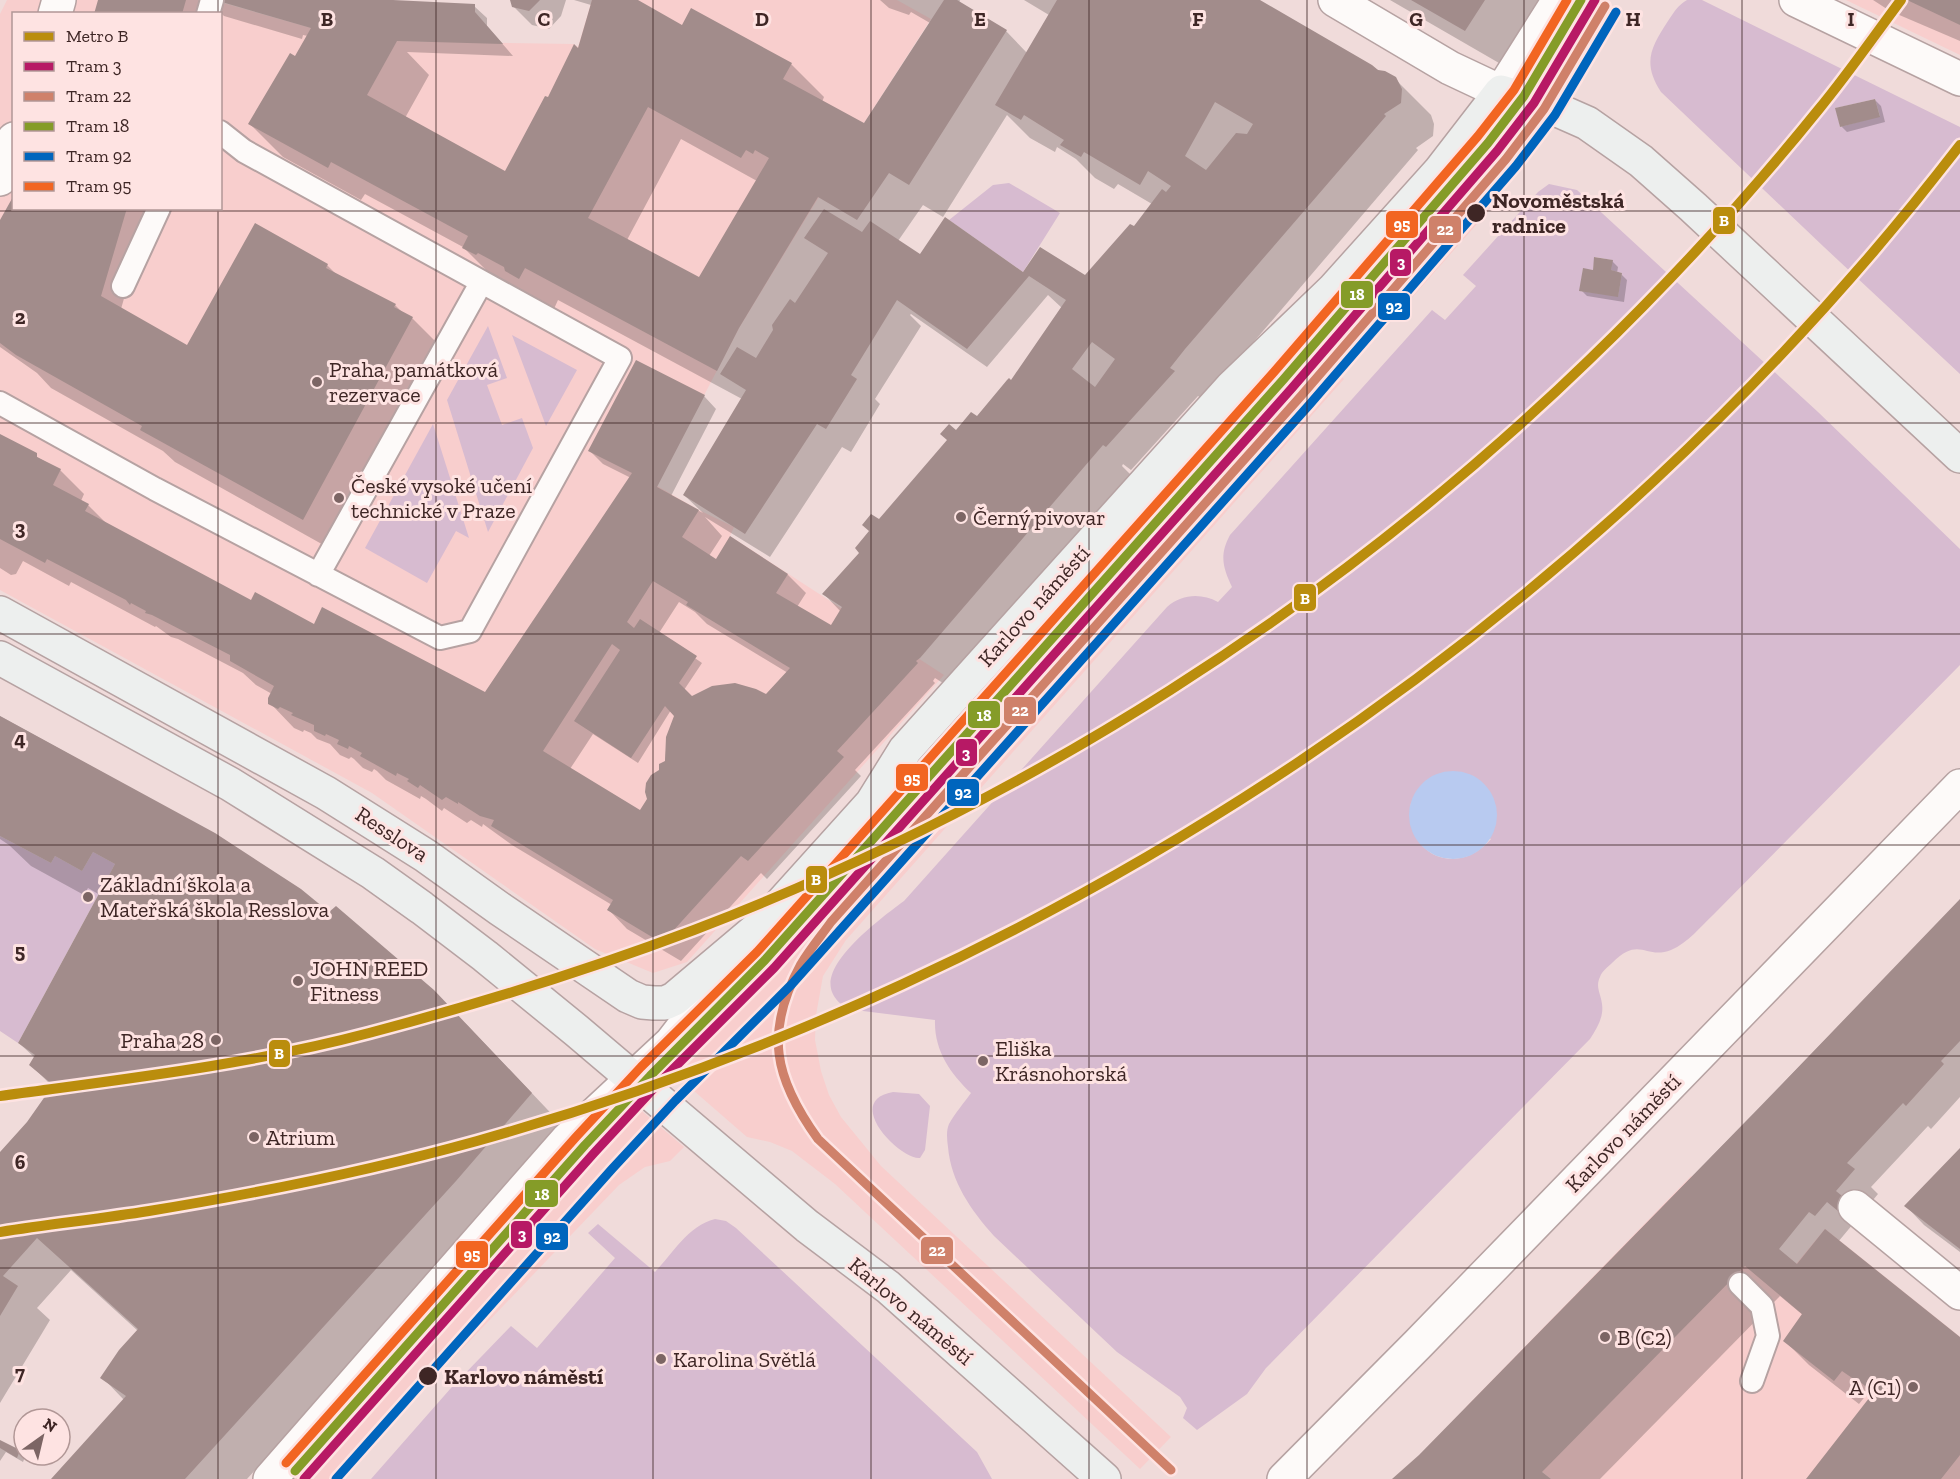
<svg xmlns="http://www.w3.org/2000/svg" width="1960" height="1479" font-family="'Zilla Slab',serif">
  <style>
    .built { fill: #f8cecd; fill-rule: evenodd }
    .green { fill: #d7bbd0; fill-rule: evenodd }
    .water { fill: #b8caf0 }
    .shadow { fill: #0003; fill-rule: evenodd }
    .building { fill: #a28c8b; fill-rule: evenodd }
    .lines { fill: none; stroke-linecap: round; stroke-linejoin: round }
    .service-casing { stroke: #b6a2a2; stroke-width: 26 }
    .minor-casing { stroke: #b6a2a2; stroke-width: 36 }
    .tertiary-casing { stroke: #b6a2a2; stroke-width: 36 }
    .secondary-casing { stroke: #b6a2a2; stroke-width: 36 }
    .service { stroke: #fdfaf9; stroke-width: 22 }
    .minor { stroke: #fdfaf9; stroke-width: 33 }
    .tertiary { stroke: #fdfaf9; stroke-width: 33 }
    .secondary { stroke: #edefee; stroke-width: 33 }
    .tram-1-casing { stroke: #fee3e2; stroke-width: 14 }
    .tram-2-casing { stroke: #fee3e2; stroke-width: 14 }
    .tram-3-casing { stroke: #fee3e2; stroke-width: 14 }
    .tram-4-casing { stroke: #fee3e2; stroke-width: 14 }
    .tram-5-casing { stroke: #fee3e2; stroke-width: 14 }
    .tram-1 { stroke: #b71965; stroke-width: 9 }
    .tram-2 { stroke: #cf816a; stroke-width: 9 }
    .tram-3 { stroke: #859c28; stroke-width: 9 }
    .tram-4 { stroke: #0065bd; stroke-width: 9 }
    .tram-5 { stroke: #f26522; stroke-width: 9 }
    .metro-1-casing { stroke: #fee3e2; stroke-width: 15 }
    .metro-1 { stroke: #ba8d0d; stroke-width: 10 }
    .grid { fill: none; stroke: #3e2625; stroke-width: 1.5; stroke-opacity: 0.55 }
    .stop-dot { fill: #3e2625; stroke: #fee3e2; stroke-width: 2 }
    .poi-dot { fill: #7c6564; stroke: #fee3e2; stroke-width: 2 }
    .labels { text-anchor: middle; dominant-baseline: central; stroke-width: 6; stroke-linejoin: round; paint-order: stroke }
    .stop-label { font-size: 22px; font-weight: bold; fill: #3e2625; stroke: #fee3e2; text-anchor: start }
    .poi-label { font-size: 22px; fill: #3e2625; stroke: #fee3e2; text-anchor: start }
    .street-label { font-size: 22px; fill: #3e2625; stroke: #fee3e2 }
    .grid-label { font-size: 20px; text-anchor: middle; font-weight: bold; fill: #3e2625; stroke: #fee3e2; stroke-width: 6; stroke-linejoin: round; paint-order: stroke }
    .line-badge { stroke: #fee3e2; stroke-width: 2 }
    .badge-label { font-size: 16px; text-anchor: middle; font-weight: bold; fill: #fff }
  </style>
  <rect width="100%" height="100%" fill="#f0dbda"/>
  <path class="built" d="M7,0h206l109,31 75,10 177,3 4,3 14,-47h305l34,19 -67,104 -125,205 -82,158 42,24 35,17 -4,9 214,139 -257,287 -34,11 -58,-24 -223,-156 -372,-203v-576zM14,14h206v194h-206z
    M1846,0h114v55z
    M1506,156l15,11 -37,49 -142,161 2,2 -498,561 -23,36 -7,39 -1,25 6,31 8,24 12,22 40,49 290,271 -31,32 -305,-285 -43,-33 -22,-9 -23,-5 -84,-73 84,-86 214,-238 4,3 292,-329 -3,-3 87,-94 114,-132z
    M630,1101l54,46 -14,14 -25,6 -26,18 -182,190 -92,104h-52l265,-300z
    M1691,1176l105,88 29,-35 135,108v142h-409l-86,-71z"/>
  <path class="green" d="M1687,0h15l258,127v247l-136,-127 -163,-155c-19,-29 -10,-45 7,-71 6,-9 10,-16 19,-21zM1875,99l5,17 -40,11 -4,-19z
    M1009,183l51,30 -37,59 -74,-52 44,-35z
    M1549,184l28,6 241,222 142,137v116l-246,249c-13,12 -26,29 -43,36 -26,10 -31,-15 -59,13 -4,4 -10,8 -12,14 -5,10 1,17 2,27 2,13 -5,24 -12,35l-324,329 -19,26 -50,36 -14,-12 4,-10 -7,-11 -63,-45 -123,-116c-23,-26 -43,-54 -46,-89 -1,-8 -2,-16 1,-23 6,-11 15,-21 22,-31 -21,-20 -37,-43 -36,-73l-88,-11c-6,-5 -12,-9 -15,-17 -12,-30 52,-76 72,-91l263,-294c15,-13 34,-14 51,-5l14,-15c-9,-19 -13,-32 -2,-52l202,-225 13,10 31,-34 -13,-11 75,-83zM1595,257l17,3 -1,10 11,3 -4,23 -38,-5 3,-22 10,1zM1411,803l80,36c-33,39 -87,17 -80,-36z
    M488,326l19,52 -20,7 15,40 20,-7 11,30 -45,84 -41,-132z
    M512,335l65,35 -31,56z
    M433,424l36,114 -13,-7 -29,52 -62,-35z
    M0,836l51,27 4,-7 27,15 11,-19 22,12 -97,179 -18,-12z
    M893,1092l26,2 11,12 -5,44 -5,8c-20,2 -78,-57 -27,-66z
    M715,1219l11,2 10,7 241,224 15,27h-621l80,-91 60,-62 26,22 78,-90 -27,-25 10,-9 57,48c18,-19 33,-46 60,-53z"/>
  <path class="water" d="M1409 815a44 44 0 1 1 88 0a44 44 0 1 1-88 0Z"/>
  <path class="shadow" d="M99,0h104l3,14h-111z
    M365,0l109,6 13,12v8l26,30 -106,-4 22,23 -24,43 101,55 73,-123 12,-45 -17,-5h61l48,27 108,37 33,33 -2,5 42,23 66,-102 -19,-11 -2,3 -20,-7 -9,-8h80l-1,3 47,28 21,22 22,-38 -25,-15h233l140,81 34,34 3,9 -1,12 -17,12 2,2 -214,250 -6,-4 -67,74 -8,-6 -1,2 13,13 -181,211 -19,-12 -2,3 2,2 -80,87 6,6 -94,103 -6,-6 -80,88 -54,-32 -18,-19 3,-5 -100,-60 -29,-21 -1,3 -11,-7 -4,3 -23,-15 -2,3 -16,-12 -5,-3 -1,3 -34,-19 -9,-9 -3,-2 -2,3 -9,-4 -9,-9 -3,-2 -2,2 -9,-4 -10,-11 -13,-5 -6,-6 -7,-3 -1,2 -9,-4 -24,-25 2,-9 -16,-9 -13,-12 -65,-34 -7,-2 -15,-11 -1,1 -84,-45 -2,4 -46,-25 -7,13 -5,1 -11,-7v-132l60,34 24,24 -3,7 7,4 21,21 142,76 234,92 146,-216 -28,-14 -13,-13 114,-55 12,13 -45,87 32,17 -19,-18 58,-96 -184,-99 -5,11 -13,-7 -9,-9 -20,-10 -1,3 -13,-7 -34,-34 -98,-53 -4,6 -78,-43 -33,-33 46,-66 12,-22 -5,-1 -1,4 -78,-23 -15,-15zM1007,115l23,23 25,14 2,-5 19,12 19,19 19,11 4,-5 34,20 -18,24 -48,49 -63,-3 -103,-18 -22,-15 25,-36 20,12zM681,139l76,42 -57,98 -73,-39zM1048,295l14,13 -46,77 -39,33 -20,14 -78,89 -18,32 -37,41 17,18 -9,15 -35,-20 9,-14 -18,-18 -72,-14 -7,-5 13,-20 -17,-19 65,40 72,-110 9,5 29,-48 -5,-5 46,-73 -11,-11 1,-1 76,53zM679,602l16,10 12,12 81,49 -21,23 -75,3 -8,-9 18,-27 -43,-30zM671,710l5,6 -9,22 -2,24 -24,50 -71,-43 23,-35 45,29z
    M511,0h55l-5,16 -12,13 -17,-4 -19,-19z
    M1390,0h150l-41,63z
    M1873,0h87v41l-70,-30z
    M1875,100l6,6 4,16 -38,10 -6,-6z
    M14,208h136l-29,101 67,38 139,-82 10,10 58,30 7,7 10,6 33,33 -109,201 -161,-90 -12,-11 -112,-63 -14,-15 -37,-26v-124z
    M1612,261l6,6 -1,6 4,1 6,6 -3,22 -37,-6 -6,-6 13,-18z
    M0,716l214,118 253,191 97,102 -76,87 -241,265h-194l71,-79 -22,-23 36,-46 -67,-61 -34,38 13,12 -50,83v-248l29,-32 24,-36 -22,-22 4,-7 -16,-15 81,-148 -12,-7 -4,7 -53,-29 -22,-21 -9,-6z
    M1960,901v196l-29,32 -3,-3 -57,61 7,7 -40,48 122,96v141h-152l64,-82 -5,-3 -8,10 -50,-39 -24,-24 19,-25 -24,-20 -180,183h-206l9,-6 63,-64z
    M1960,1151v101l-36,-27 -18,-19z
    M0,1441l19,10 6,6 -2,5 -17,-10 -6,9z"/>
  <path class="building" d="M98,0h88l-4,14h-88z
    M215,0h178l82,4v8l28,32 -106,-3 -30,54 138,76 40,-75 3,1 26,-53 4,4 14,-48h46l44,25 9,-17 101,55 -9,16 81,44 80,-123h13l50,30 -98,155 -20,-12 -32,47 -39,-23 -79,131 -22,43 -192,-103 -6,11 -14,-8 -1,-4 -26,-14 -2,2 -14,-7 6,-12 -137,-74 -3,6 -80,-44 42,-71 5,3 16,-28zM648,107l93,51 5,-8 7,4 2,-4 14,8 -70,119 -111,-59z
    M510,0h30l-11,11 -17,-4z
    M1057,0h203l112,65 6,5 7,1 11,6 6,12 -1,14 -17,11 2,2 -201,233 -15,19 5,3 -69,76 -3,-2 -183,213 -4,3 2,2 -81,88 7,6 -96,104 -7,-5 -79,87 -55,-33 6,-10 -122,-74 3,-6 -14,-4 -22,-14v2l-12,-7 -4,3 -22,-15 -2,3 -11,-7 2,-2 -12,-6 -1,3 -36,-20 2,-3 -13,-7 -1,3 -11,-5 2,-4 -13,-6 -1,2 -11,-5v-6l-23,-10 2,-2 -13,-6 -2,2 -10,-5v-6l6,-12 -44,-25v-6l-78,-40 -7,-2 1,-2 -15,-8 -1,2 -4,-5 -79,-41 -2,4 -45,-24v-105l37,19v4l24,12 -8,16 36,19 -4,7 166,89 4,-8 59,32 8,-17 163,85 147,-219 -44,-22 48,-91 69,35 -48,92 42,23 -17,27 34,22 14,-23 58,38 -12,19 55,32 11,-18 -20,-13 37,-41 -4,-5 14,-17 -7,-6 9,-11 8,5 68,-79 -7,-6 9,-10 7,6 15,-18 6,4 30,-36 2,-2 2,2 55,-80 -37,-24 -62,73 -70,-49 -46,75 6,4 -31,50 -9,-5 -72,110 -62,-39 63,-105 -26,-16 17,-27 19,11 17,-28 -1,-5 18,-26 5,4 33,-50 -24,-15 20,-29 38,23 8,-11 50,33 25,-37 78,55 17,-25 45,28 45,-51 4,2 28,-37 4,3 5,-6 -23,-15 -8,14 -56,-33 -3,5 -21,-12 4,-5 -40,-25 -3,5 -26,-15zM1215,102l38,22 -6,10 -11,-1 -30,37 -21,-14zM1092,342l23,17 -20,28 -23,-18zM653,581l35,21 -2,3 104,63 -24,26 -10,-5 -21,-6 -23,3 -20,10 -13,-13 18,-27 -57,-37 -6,9 -7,-6zM612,644l8,6 -46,71 57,37 34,-52 9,10 -8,21 -1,24 -6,3v6l-8,5 -5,8 -1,9 2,7 -7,11 -97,-59z
    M1411,0h74l-20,31z
    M1907,0h53v25z
    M1875,99l5,18 -40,10 -5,-19z
    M14,195v13h113l-26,88 86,49 68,-122 73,41 -2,4 70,36 -2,3 19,10 -110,203 -163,-90 2,-4 -126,-71 -16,-12v-123z
    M1594,257l19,3 -2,10 11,3 -4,24 -39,-6 4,-23 10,2z
    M0,716l215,117 86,56 28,23 7,-6 98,84 98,103 -76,88 -271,298h-134l75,-83 -26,-18 19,-28 19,-21 -101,-91 -34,38 15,10 -18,30v-164l27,-30 26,-37 -24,-20 6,-10 -17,-12 97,-179 -22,-12 -11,19 -27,-15 -4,7 -51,-27z
    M1960,899v142l-19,20 3,3 -38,42 -3,-3 -56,60 8,6 -19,22 11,9 -9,11 -11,-9 -12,14 -6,-4 -30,37 18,15 28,-35 135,108v118l-19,24h-135l67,-86 -16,-14 -2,1 -13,-9 -8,10 -51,-40 19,-27 -57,-48 -203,206 9,7h-159l27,-24 339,-346z
    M1960,1148v101l-56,-43z
    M0,1440l20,10 -3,8 -17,-10z"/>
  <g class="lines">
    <g class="service-casing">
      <path id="service" d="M208,14l4,-14
        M123,286l36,-78
        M0,403l155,86 285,149 30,-7 150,-273 -376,-207 -24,-19
        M318,575l163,-292
        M1740,1284l22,22 6,30 -16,45"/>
    </g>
    <g class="minor-casing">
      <path id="minor" d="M1796,0l164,79
        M55,14l4,-14
        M1501,92l58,-92
        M0,179l14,-40
        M1855,1207l105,86"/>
    </g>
    <g class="tertiary-casing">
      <path id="tertiary" d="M1335,0l115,68 51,24
        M270,1479l297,-339 104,-97 73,-94
        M1284,1479l134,-135 542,-558"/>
    </g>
    <g class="secondary-casing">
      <path id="secondary" d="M0,613l326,180 100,63 74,53 128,87 14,6 12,1h11l9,-4 89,-75 109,-121 33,-53 326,-362 102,-98 107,-119 61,-79 52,16 34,15 54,38 52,46 267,249
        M0,658l230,126 143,89 49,35 63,48 92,75 230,195 81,61 216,192"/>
    </g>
    <use href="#service" class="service"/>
    <use href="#minor" class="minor"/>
    <use href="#tertiary" class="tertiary"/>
    <use href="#secondary" class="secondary"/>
    <g class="tram-1-casing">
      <path id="tram-1" d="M304,1479l290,-326 64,-69 116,-116 518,-580 205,-237 37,-48 61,-103"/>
    </g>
    <g class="tram-2-casing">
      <path id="tram-2" d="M1171,1470l-353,-331c-44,-61 -54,-107 -17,-175 9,-15 20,-28 30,-42l470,-526 205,-237 38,-50 61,-103"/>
    </g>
    <g class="tram-3-casing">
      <path id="tram-3" d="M295,1471l290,-326 65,-69 115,-116 518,-580 205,-237 36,-47 57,-96"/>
    </g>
    <g class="tram-4-casing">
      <path id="tram-4" d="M336,1479l276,-310 63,-68 117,-117 518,-580 206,-238 39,-51 61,-103"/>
    </g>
    <g class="tram-5-casing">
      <path id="tram-5" d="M286,1463l290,-326 65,-70 116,-115 517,-580 204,-236 36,-46 53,-90"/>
    </g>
    <use href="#tram-1" class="tram-1"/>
    <use href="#tram-2" class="tram-2"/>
    <use href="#tram-3" class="tram-3"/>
    <use href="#tram-4" class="tram-4"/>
    <use href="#tram-5" class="tram-5"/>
    <g class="metro-1-casing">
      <path id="metro-1" d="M0,1096c124,-17 248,-31 369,-63 110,-29 219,-63 325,-103 332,-127 640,-323 895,-570 82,-79 159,-163 230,-251 29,-35 55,-73 82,-109
        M0,1232c50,-8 99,-13 149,-21 110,-18 220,-40 328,-70 583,-163 1114,-516 1483,-996"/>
    </g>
    <use href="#metro-1" class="metro-1"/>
  </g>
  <path class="grid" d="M218,0v14M436,0v1479M653,0v1479M871,0v1479M1089,0v1479M1307,0v1479M1524,0v1479M1742,0v1479M218,208v1271M0,211h1960M0,423h1960M0,634h1960M0,845h1960M0,1056h1960M0,1268h1960"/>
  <g class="stop-dot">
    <circle cx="1476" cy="213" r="10"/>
    <circle cx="428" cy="1376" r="10"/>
  </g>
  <g class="poi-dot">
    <circle cx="317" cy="382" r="6"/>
    <circle cx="339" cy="498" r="6"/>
    <circle cx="961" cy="517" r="6"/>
    <circle cx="88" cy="897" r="6"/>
    <circle cx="298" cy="981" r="6"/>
    <circle cx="216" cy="1040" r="6"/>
    <circle cx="983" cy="1061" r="6"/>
    <circle cx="254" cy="1137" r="6"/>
    <circle cx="1605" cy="1337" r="6"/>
    <circle cx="661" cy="1359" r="6"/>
    <circle cx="1913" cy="1387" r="6"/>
  </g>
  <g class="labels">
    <g class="stop-label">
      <text x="1492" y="200">Novoměstská<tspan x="1492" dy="25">radnice</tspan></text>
      <text x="444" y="1376">Karlovo náměstí</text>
    </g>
    <g class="poi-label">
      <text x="329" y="369">Praha, památková<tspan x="329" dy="25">rezervace</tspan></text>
      <text x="351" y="485">České vysoké učení<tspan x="351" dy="25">technické v Praze</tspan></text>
      <text x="973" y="517">Černý pivovar</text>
      <text x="100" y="884">Základní škola a<tspan x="100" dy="25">Mateřská škola Resslova</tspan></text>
      <text x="310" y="968">JOHN REED<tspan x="310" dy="25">Fitness</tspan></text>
      <text x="204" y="1040" text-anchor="end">Praha 28</text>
      <text x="995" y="1048">Eliška<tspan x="995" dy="25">Krásnohorská</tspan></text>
      <text x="266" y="1137">Atrium</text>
      <text x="1617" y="1337">B (C2)</text>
      <text x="673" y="1359">Karolina Světlá</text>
      <text x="1901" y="1387" text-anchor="end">A (C1)</text>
    </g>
    <g class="street-label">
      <text transform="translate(1034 606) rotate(-48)">Karlovo náměstí</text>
      <text transform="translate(392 834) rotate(33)">Resslova</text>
      <text transform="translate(1623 1133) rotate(-46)">Karlovo náměstí</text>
      <text transform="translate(911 1311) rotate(40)">Karlovo náměstí</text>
    </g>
  </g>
  <g class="grid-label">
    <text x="327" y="26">B</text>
    <text x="544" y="26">C</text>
    <text x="762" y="26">D</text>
    <text x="980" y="26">E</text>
    <text x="1198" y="26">F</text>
    <text x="1416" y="26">G</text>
    <text x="1633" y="26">H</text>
    <text x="1851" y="26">I</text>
    <text x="20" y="324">2</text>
    <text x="20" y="535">3</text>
    <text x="20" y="746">4</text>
    <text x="20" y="958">5</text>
    <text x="20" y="1169">6</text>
    <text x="20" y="1380">7</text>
  </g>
  <g class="line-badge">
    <rect x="1712" y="206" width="24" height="29" rx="6" fill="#ba8d0d"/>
    <rect x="1385" y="210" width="34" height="29" rx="6" fill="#f26522"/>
    <rect x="1428" y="215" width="34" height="29" rx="6" fill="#cf816a"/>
    <rect x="1389" y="248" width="23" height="29" rx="6" fill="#b71965"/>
    <rect x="1340" y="280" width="34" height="29" rx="6" fill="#859c28"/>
    <rect x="1377" y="292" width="34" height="29" rx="6" fill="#0065bd"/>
    <rect x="1293" y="583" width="24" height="29" rx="6" fill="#ba8d0d"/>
    <rect x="1003" y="696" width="34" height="29" rx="6" fill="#cf816a"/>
    <rect x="967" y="700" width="34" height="29" rx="6" fill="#859c28"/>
    <rect x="955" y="738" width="23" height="29" rx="6" fill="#b71965"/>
    <rect x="895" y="763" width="34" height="29" rx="6" fill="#f26522"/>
    <rect x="946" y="778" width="34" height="29" rx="6" fill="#0065bd"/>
    <rect x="805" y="865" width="23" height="29" rx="6" fill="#ba8d0d"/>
    <rect x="268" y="1039" width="23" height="29" rx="6" fill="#ba8d0d"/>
    <rect x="524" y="1179" width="35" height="29" rx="6" fill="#859c28"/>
    <rect x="510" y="1220" width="23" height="29" rx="6" fill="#b71965"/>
    <rect x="535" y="1222" width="34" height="29" rx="6" fill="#0065bd"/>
    <rect x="920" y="1236" width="34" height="29" rx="6" fill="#cf816a"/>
    <rect x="455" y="1240" width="34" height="29" rx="6" fill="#f26522"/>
  </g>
  <g class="badge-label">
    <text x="1724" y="226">B</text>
    <text x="1402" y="230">95</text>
    <text x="1445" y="235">22</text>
    <text x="1401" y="268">3</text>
    <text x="1357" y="300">18</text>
    <text x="1394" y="312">92</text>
    <text x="1305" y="604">B</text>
    <text x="1020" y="716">22</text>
    <text x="984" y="721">18</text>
    <text x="966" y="759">3</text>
    <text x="912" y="784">95</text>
    <text x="963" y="798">92</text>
    <text x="816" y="885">B</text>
    <text x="279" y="1059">B</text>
    <text x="542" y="1200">18</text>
    <text x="522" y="1240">3</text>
    <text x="552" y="1242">92</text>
    <text x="937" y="1256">22</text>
    <text x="472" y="1260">95</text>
  </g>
  <rect x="12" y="12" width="210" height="198" fill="#fee3e2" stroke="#b19796" stroke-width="1.5"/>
  <rect x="24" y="32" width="30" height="9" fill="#ba8d0d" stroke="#b19796" stroke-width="1.5"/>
  <text x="66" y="42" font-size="18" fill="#3e2625">Metro B</text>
  <rect x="24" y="62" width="30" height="9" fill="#b71965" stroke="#b19796" stroke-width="1.5"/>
  <text x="66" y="72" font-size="18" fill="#3e2625">Tram 3</text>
  <rect x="24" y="92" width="30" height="9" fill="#cf816a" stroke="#b19796" stroke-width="1.5"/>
  <text x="66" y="102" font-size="18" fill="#3e2625">Tram 22</text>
  <rect x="24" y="122" width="30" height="9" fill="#859c28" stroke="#b19796" stroke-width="1.5"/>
  <text x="66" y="132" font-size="18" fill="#3e2625">Tram 18</text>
  <rect x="24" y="152" width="30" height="9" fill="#0065bd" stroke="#b19796" stroke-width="1.5"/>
  <text x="66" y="162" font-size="18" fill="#3e2625">Tram 92</text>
  <rect x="24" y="182" width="30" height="9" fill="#f26522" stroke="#b19796" stroke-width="1.5"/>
  <text x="66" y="192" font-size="18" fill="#3e2625">Tram 95</text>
  <g transform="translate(42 1437) rotate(34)"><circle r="28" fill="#fee3e2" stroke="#b19796" stroke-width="1.5"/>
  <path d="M0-4.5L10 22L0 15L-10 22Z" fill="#7c6564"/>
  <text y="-9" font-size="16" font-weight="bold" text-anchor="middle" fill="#3e2625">N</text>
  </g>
</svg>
